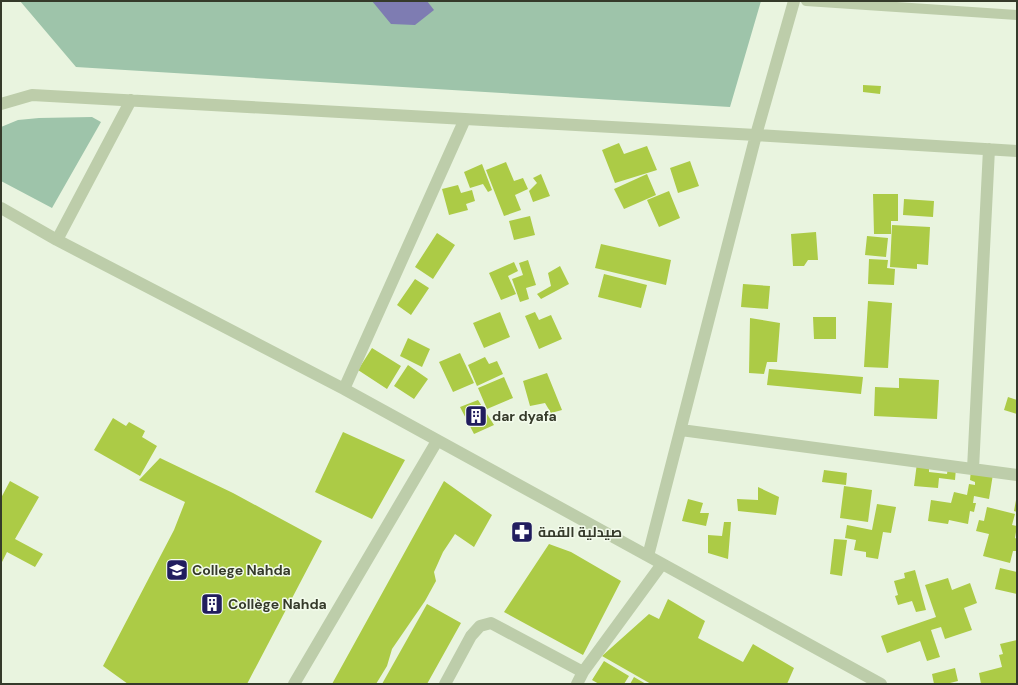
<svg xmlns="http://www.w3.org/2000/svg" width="1018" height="685" font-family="'DM Sans',Cairo,sans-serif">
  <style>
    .green { fill: #9ec4aa }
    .water { fill: #7e7cb2 }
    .building { fill: #accb46 }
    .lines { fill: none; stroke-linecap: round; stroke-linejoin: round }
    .lane { stroke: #bdcdaa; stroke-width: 10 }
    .street { stroke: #bdcdaa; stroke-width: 12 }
    .labels { text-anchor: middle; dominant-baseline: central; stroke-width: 3; stroke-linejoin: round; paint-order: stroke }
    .poi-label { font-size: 14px; font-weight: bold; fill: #353a2a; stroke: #f3fbec; text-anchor: start }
  </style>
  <rect width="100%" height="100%" fill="#e9f4df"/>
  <path class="green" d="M20,1h741l-31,106 -654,-40z
    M92,117l9,5 -49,86 -51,-27v-54l17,-7 21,-2z"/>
  <path class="water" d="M372,1h55l7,9 -19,15 -24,-1z"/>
  <path class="building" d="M863,85l18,1 -1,8 -17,-2z
    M619,143l5,11 23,-8 10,24 -42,13 -13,-33z
    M690,161l9,25 -21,7 -8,-25z
    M506,162l8,19 9,-3 5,11 -13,6 6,15 -17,6 -18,-46z
    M482,164l10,26 -4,2 -5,-8 -13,4 -6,-16z
    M541,174l9,22 -17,6 -4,-11 8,-8 -4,-5z
    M647,174l9,21 -32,14 -10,-20z
    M458,185l3,8 11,-3 3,11 -9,3 2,6 -19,5 -7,-26z
    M669,191l11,27 -21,9 -12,-27z
    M873,194h25v27h-7v13h-17z
    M904,199l30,2 -1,16 -30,-2z
    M530,216l5,19 -21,5 -5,-19z
    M892,225l38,2 -2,38 -11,-1v5l-27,-2z
    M816,232l2,28h-10l-4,6h-11l-2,-32z
    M437,233l18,12 -22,34 -18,-12z
    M867,236l21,2 -2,19 -21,-2z
    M601,244l70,16 -5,25 -71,-17z
    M869,259l19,1 -1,8 8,1 -1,16 -26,-1z
    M528,260l8,25 -10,3 3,11 -9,3 -8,-23 11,-4 -4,-12z
    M514,262l4,9 -10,5 8,18 -15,6 -12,-27z
    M560,266l9,18 -28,15 -4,-5 14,-8 -3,-13z
    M604,274l43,11 -6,23 -43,-11z
    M415,279l14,9 -18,27 -14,-10z
    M743,284l27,2 -2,23 -27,-2z
    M868,301l24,2 -4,65 -24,-1z
    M500,312l10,25 -26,11 -11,-25z
    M535,312l4,8 12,-5 11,24 -23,10 -14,-33z
    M813,317h23v22h-22z
    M750,318l30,5 -3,39h-10l-3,12 -15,-1z
    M408,338l22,11 -8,18 -22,-11z
    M372,348l29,18 -14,23 -29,-19z
    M460,353l14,30 -21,9 -14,-30z
    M485,357l4,7 8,-3 6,13 -26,12 -9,-21z
    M408,365l20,14 -14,20 -20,-13z
    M769,369l94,8 -2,17 -94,-9z
    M547,373l15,37 -11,3 -6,-10 -15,3 -7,-25z
    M504,377l9,21 -26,11 -9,-21z
    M899,378l40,2 -2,39 -63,-3 1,-29 24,1z
    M1008,397l9,3v14l-13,-4z
    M478,400l16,25 -20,9 -14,-27z
    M113,418l13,8 3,-4 16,9 -3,6 15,9 -17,30 -46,-26z
    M343,432l62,28 -33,59 -57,-27z
    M160,458l73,35 89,48 -75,143h-119l-25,-18 71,-136 11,-28 -46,-22z
    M917,463l12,1v8l18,2 1,-7 8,1 -1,12 -16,-2 -1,10 -24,-2z
    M824,470l23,3 -1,12 -24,-3z
    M971,470l22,4 -4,25 -15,-3 -1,7h3l-2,9 -4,-1 -2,13 -19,-4 -1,4 -20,-3 3,-21 20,3 3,-11 13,3 2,-11 6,1v-3l-5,-2z
    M10,481l29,16 -24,42 28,15 -8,13 -28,-15 -6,12v-66z
    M444,481l48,34 -18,32 -19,-13 -12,18 -9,20 2,9 -11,20 -33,48 -5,17 -11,18h-44z
    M844,486l28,4 -4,32 -28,-4z
    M758,487l21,10 -3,18 -38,-4 -1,-12 21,1z
    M688,499l15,4 -3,10h9l-3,13 -24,-5z
    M1016,500h1v12l-3,-1z
    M877,504l19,3 -5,26 -8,-1 -5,27 -12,-2v-5l-12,-2 2,-10 -11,-2 2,-13 25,5z
    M987,507l28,7 -3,11 5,1 -2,12 2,1v12h-4l-3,12 -27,-7 6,-22 -13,-3 3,-11 5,1z
    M724,522h7l-3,37 -20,-6v-18l14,1z
    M834,539l13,1 -5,36 -12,-2z
    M549,544l22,8 50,29 -38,74 -79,-43z
    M1000,568l17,4v22l-22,-5z
    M915,570l11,40 -10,2 -4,-11 -14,4 -3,-9 3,-1 -4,-14 11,-3 -1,-5z
    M948,578l4,12 18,-7 7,20 -13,5 8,22 -27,9 -4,-12 -10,3 9,27 -13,4 -7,-20 -33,12 -6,-17 55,-19 -11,-32z
    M668,599l37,22 -7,17 45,24 10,-18 41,24 -7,16h-136l-49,-28 47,-42 10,5z
    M427,604l34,19 -34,61h-45z
    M1017,640v44h-36l-2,-11 23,-6 -3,-12 4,-1 -3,-10z
    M604,661l25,15 -5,8h-25l-7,-4z
    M955,668l3,13 -12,3h-12l-2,-10z
    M634,677l12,7h-16z"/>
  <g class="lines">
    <path class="lane" d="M806,1l211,14"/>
    <path class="street" d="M1,104l31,-9 724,40 261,16
      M1,208l56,32 287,149 537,295
      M57,240l74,-140
      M344,389l121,-270
      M681,430l336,45
      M973,469l16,-320
      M648,556l108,-421 38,-134
      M294,684l143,-243
      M445,684l26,-48 9,-10 11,-3 92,49
      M577,684l6,-12 79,-108"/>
  </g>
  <defs>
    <g id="building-square" transform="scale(1.15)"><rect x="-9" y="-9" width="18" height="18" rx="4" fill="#211d5e" stroke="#f3fbec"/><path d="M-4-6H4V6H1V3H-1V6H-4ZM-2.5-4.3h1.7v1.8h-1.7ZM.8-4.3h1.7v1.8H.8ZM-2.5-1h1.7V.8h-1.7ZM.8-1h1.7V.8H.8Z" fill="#fff"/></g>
    <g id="pharmacy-square" transform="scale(1.15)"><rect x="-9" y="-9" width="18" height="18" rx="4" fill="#211d5e" stroke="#f3fbec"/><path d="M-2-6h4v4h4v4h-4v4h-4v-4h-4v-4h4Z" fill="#fff"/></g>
    <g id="school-square" transform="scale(1.15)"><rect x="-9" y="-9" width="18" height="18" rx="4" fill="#211d5e" stroke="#f3fbec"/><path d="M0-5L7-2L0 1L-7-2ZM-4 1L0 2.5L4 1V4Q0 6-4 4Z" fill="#fff"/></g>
  </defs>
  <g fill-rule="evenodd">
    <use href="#building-square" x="476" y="416"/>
    <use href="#pharmacy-square" x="522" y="532"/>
    <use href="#school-square" x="177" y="570"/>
    <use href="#building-square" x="212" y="604"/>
  </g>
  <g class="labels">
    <g class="poi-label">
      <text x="492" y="416">dar dyafa</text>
      <text x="538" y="532">صيدلية القمة</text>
      <text x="192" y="570">College Nahda</text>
      <text x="228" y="604">Collège Nahda</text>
    </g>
  </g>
  <rect width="1018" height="685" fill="none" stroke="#353a2a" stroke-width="4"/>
</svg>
